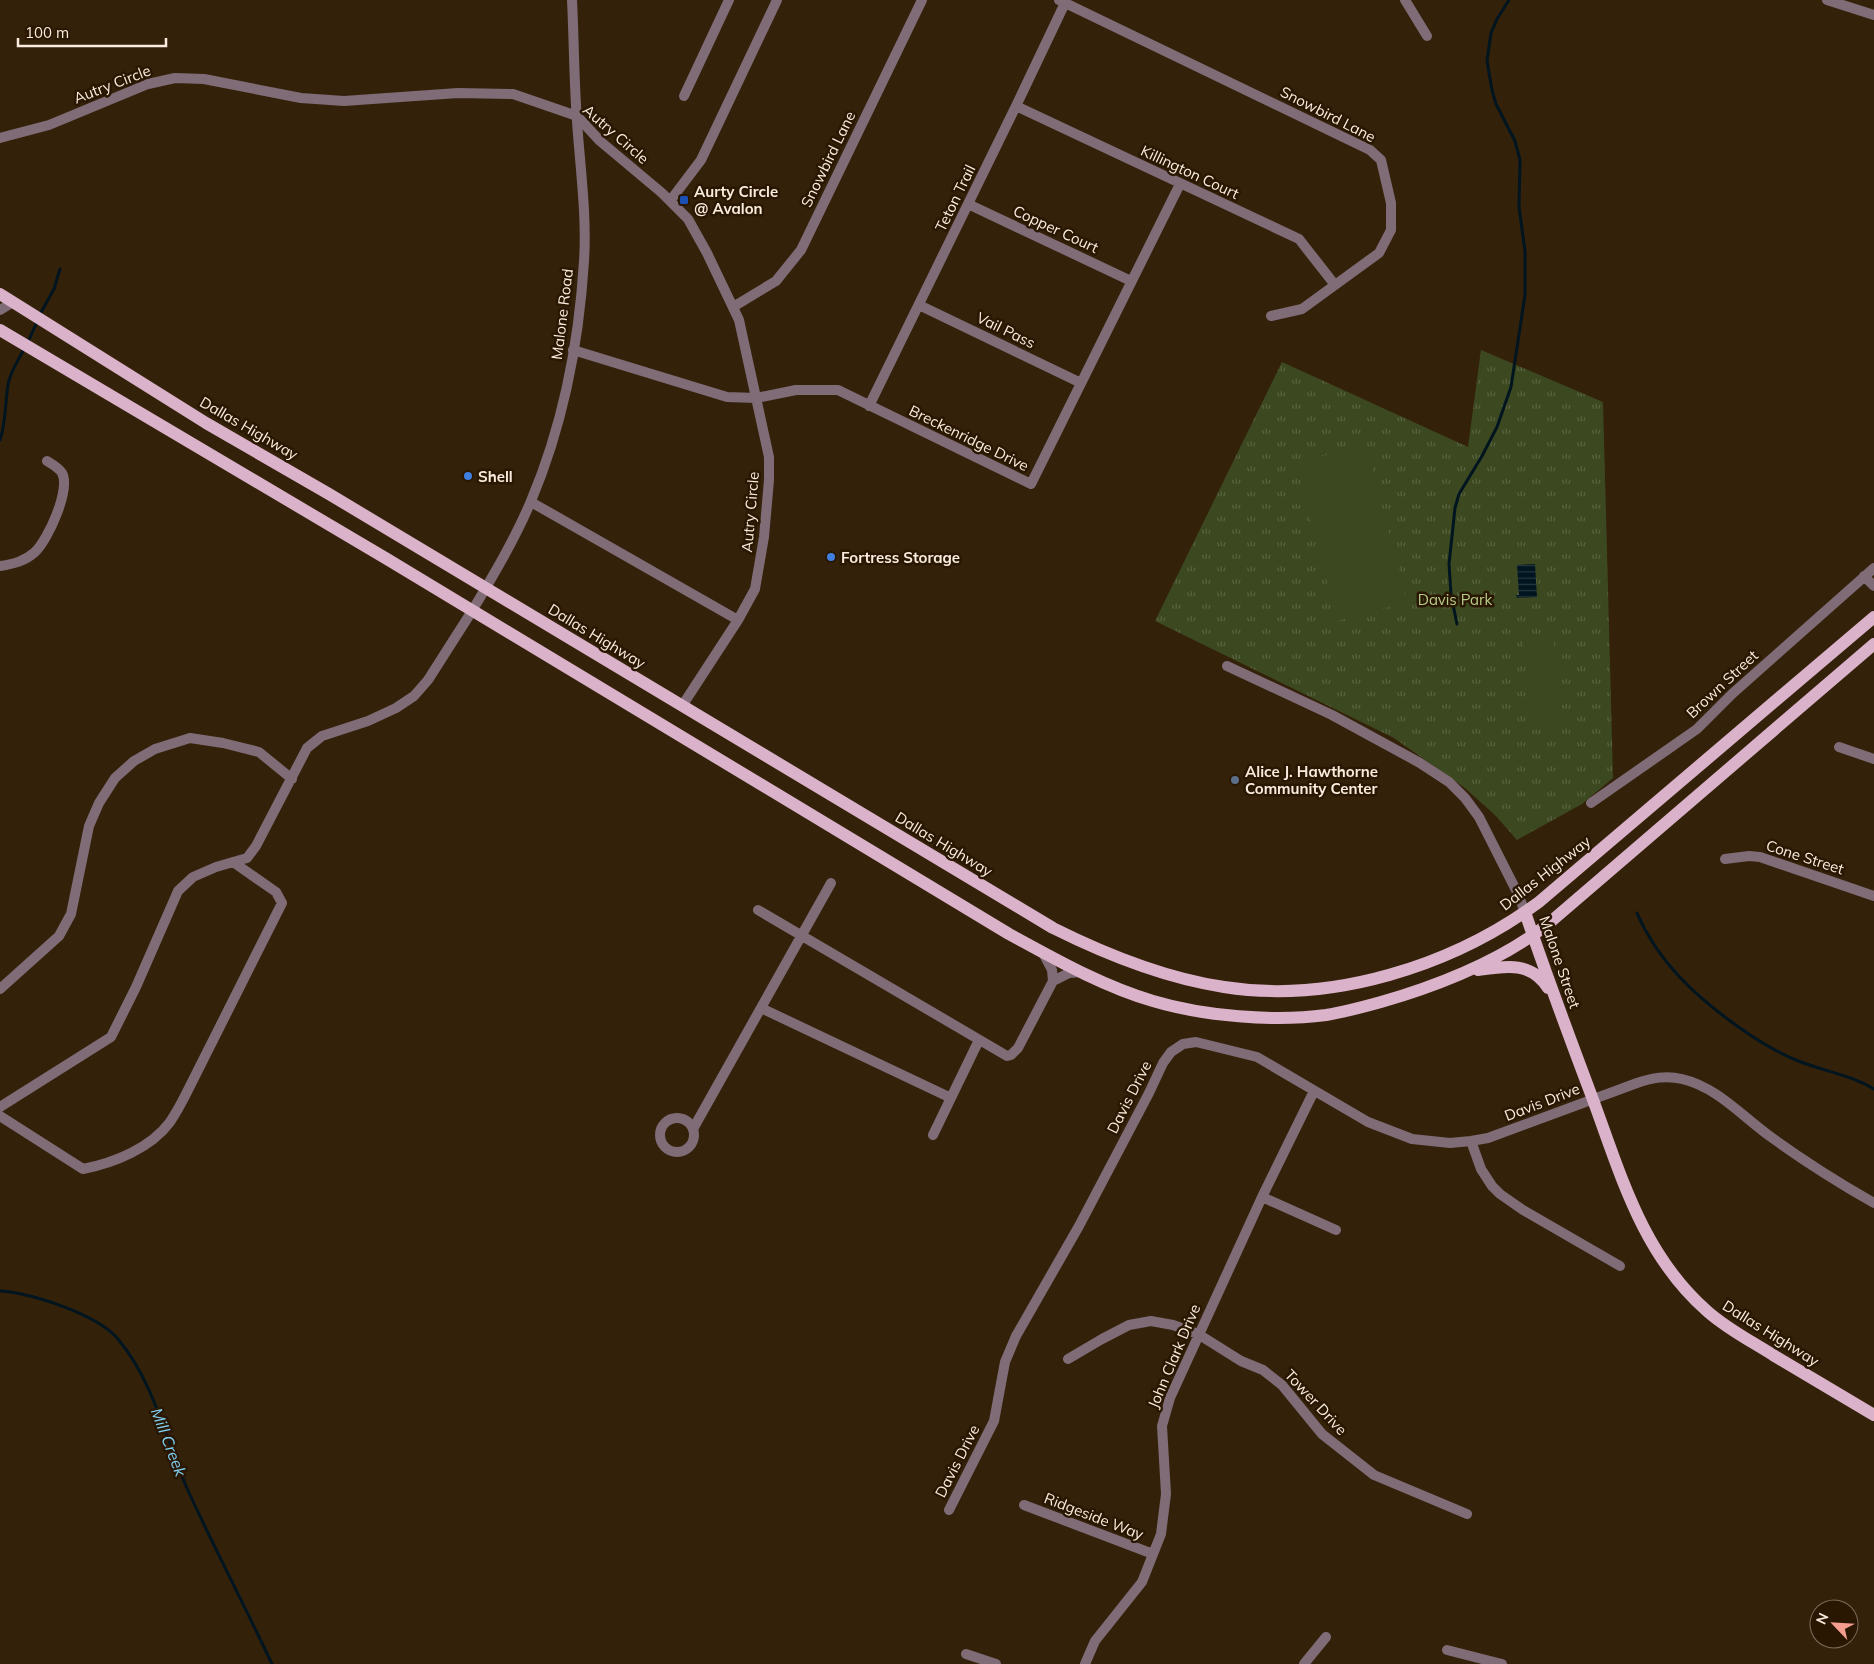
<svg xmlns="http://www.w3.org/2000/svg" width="1874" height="1664" font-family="Mulish,sans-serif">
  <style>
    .park { fill: url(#park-tufts) }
    .pitch { fill: #3c4920 }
    .water { fill: url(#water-rules) }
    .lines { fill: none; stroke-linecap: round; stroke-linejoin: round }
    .stream { stroke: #00151f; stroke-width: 3 }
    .minor { stroke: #7f6c77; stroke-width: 10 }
    .tertiary { stroke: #7f6c77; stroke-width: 10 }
    .primary { stroke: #dab2c9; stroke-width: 12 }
    .transit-dot { fill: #1a4fb4; stroke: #2a1702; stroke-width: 2 }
    .shop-dot { fill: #3f7fe0; stroke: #2a1702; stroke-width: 2 }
    .service-dot { fill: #5c6f8a; stroke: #2a1702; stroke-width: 2 }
    .labels { text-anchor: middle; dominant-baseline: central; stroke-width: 5; stroke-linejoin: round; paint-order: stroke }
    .street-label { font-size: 15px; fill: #f9ecde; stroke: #2a1702 }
    .poi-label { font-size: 15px; font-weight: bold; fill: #f9ecde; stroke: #2a1702; text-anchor: start }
    .park-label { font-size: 15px; fill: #b6cd88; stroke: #2a1702 }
    .water-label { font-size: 16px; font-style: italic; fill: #80d3f7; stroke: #2a1702 }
  </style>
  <defs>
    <pattern id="park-tufts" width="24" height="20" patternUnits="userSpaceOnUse" patternTransform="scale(1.25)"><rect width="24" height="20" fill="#3c4920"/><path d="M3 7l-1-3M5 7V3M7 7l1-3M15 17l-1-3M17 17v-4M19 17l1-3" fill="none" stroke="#596340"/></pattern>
    <pattern id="water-rules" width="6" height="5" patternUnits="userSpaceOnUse" patternTransform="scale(1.25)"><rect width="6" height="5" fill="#00151f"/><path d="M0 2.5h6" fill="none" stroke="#26373f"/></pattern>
  </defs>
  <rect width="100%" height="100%" fill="#34210a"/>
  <path class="park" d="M1481,350l122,52 10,376 -31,26 -65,36 -21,-24 -31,-28 -71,-50 -239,-117 127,-259 186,85z"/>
  <path class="pitch" d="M1366,445l41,157 -70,19 -41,-158z
    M1553,635l10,92 -30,3 -10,-92z"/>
  <path class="water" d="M1535,564l2,33 -20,1 -1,-3h3l-2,-30z"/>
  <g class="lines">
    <path class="stream" d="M39,316l15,-27 6,-20
      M27,344l10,-22
      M0,440c6,-18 5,-36 8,-55 2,-13 10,-24 16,-36
      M1457,624l-6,-29 -2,-31 6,-56 4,-14 23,-38 15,-29 14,-40 14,-92v-44l-6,-44 1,-47 -5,-19 -19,-37 -4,-14 -5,-29 4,-28 6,-14 12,-19
      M1637,913c21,49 59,84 103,115 17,12 36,24 56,32 26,11 53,14 78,29
      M0,1291c31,2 97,23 118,48 35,42 47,97 68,147 27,60 58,118 86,178"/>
    <path class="minor" d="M1059,0l311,150 11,10 10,43v27l-12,23 -77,56 -31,7
      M1405,0l22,36
      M1827,0l47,15
      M684,96l45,-96
      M1016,106l283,133 36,46
      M0,138l49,-13 99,-41 27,-6 29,1 97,19 43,3 114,-8 55,1 64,22 23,25 62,52 26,26 19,34 32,67 30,137v23l-5,57 -9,52 -17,31 -56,86
      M670,201l31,-41 76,-160
      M968,204l163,77
      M919,305l162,78
      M733,307l43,-26 25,-31 121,-250
      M0,310l13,-8
      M573,350l154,47 29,1 40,-8h42l193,94 149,-300
      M869,406l147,-300 49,-103
      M531,502l207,118
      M0,566c14,-2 25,-5 35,-14 13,-12 36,-63 27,-79 -3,-5 -10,-9 -15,-12
      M1864,576l10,10
      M1227,666l105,49 88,48 29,19 16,16 14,19 39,77 7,18
      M1839,747l35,12
      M1591,803l106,-74 35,-35 142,-126
      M1725,859l24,-3 11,1 114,39
      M758,910l249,146 4,-1 7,-7 35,-67 -1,-11 -9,-17
      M1053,981l16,-8 12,-1
      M0,989l59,-53 12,-22 18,-88 10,-23 16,-25 19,-17 21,-12 35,-11 33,5 36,9 33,27
      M761,1008l190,90
      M0,1107l111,-70 25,-50 42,-96 15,-14 23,-10 31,-9 9,-12 51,-98 15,-12 46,-15 28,-13 18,-12 14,-16 44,-69
      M0,1116l83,53c31,-6 68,-21 87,-47 6,-9 12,-20 17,-30l95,-189 -6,-11 -43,-30
      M660 1135a17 17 0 1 1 34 0a17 17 0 1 1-34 0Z
      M693,1129l138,-246
      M933,1135l46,-95
      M1471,1141l10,28 11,17 8,8 23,16 97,56
      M1262,1197l74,33
      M1068,1359l34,-20 27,-14 22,-4 22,4 25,9 43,27 22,9 19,15 40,49 52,41 93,39
      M1024,1505l129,49
      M949,1510l45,-89 11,-59 11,-26 63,-110 70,-133 14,-30 8,-11 12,-8 13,-2 61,15 111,65 44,17 38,4 21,-2 17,-3 149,-55c15,-5 29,-8 45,-4 35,8 61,38 89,58 33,24 68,46 103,66
      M1447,1650l55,14
      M966,1654l30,10
      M1085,1664l10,-23 47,-59 19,-48 5,-40 -4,-68 8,-28 92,-201 52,-106
      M1304,1664l22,-27"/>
    <path class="tertiary" d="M472,611c21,-35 43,-72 59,-110 32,-76 48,-158 53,-240 3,-46 -4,-94 -7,-140 -3,-40 -3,-81 -5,-121"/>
    <path class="primary" d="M0,294l206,129 123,71 724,434c54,27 111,50 171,59 108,17 228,-21 315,-85l335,-285
      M0,330l387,229 622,375c46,25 93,52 144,67 50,15 121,21 173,14 18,-3 37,-8 55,-13 59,-17 118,-40 167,-78l326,-280
      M1525,912c21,63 44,124 67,185 29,78 50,157 115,214 20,18 44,30 66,44 34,20 67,40 101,60
      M1478,970c27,-4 53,-9 70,18"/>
  </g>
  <rect class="transit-dot" x="679" y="195" width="10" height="10" rx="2.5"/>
  <g class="shop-dot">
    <circle cx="468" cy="476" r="5"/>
    <circle cx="831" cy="557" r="5"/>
  </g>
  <circle class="service-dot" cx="1235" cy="780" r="5"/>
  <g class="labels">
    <g class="street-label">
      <text transform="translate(112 84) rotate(-21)">Autry Circle</text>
      <text transform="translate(1328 114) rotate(27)">Snowbird Lane</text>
      <text transform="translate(616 134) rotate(41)">Autry Circle</text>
      <text transform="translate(828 159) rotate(-64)">Snowbird Lane</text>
      <text transform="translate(1190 172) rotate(25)">Killington Court</text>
      <text transform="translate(955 198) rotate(-64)">Teton Trail</text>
      <text transform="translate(1056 229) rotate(25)">Copper Court</text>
      <text transform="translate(562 314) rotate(-83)">Malone Road</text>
      <text transform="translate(1006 330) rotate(26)">Vail Pass</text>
      <text transform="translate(249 428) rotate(30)">Dallas Highway</text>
      <text transform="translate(969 438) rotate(26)">Breckenridge Drive</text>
      <text transform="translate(750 512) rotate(-85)">Autry Circle</text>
      <text transform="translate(597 636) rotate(31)">Dallas Highway</text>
      <text transform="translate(1722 684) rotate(-43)">Brown Street</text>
      <text transform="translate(944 844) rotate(31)">Dallas Highway</text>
      <text transform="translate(1805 857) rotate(18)">Cone Street</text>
      <text transform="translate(1545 873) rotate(-38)">Dallas Highway</text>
      <text transform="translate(1560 962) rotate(71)">Malone Street</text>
      <text transform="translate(1129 1097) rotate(-63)">Davis Drive</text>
      <text transform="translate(1542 1102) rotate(-21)">Davis Drive</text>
      <text transform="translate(1771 1333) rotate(32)">Dallas Highway</text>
      <text transform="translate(1174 1356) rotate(-67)">John Clark Drive</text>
      <text transform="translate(1316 1402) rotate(47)">Tower Drive</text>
      <text transform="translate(957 1461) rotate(-63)">Davis Drive</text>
      <text transform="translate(1094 1516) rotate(21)">Ridgeside Way</text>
    </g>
    <g class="poi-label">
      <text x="694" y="191">Aurty Circle<tspan x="694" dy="17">@ Avalon</tspan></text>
      <text x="478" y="476">Shell</text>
      <text x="841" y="557">Fortress Storage</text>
      <text x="1245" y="771">Alice J. Hawthorne<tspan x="1245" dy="17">Community Center</tspan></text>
    </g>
    <g class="park-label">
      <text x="1455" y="599">Davis Park</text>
    </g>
    <g class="water-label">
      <text transform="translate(169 1442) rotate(69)">Mill Creek</text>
    </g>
  </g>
  <g transform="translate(1834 1624) rotate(295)"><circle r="24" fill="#2a1702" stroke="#7d6c5a"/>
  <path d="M0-4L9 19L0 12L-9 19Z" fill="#f59d8f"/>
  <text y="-8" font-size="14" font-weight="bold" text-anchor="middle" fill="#f9ecde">N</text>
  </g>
  <path d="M18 38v8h148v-8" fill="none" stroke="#f9ecde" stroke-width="2.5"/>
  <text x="25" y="38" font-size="15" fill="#f9ecde" stroke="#2a1702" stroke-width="4" paint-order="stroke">100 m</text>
</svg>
